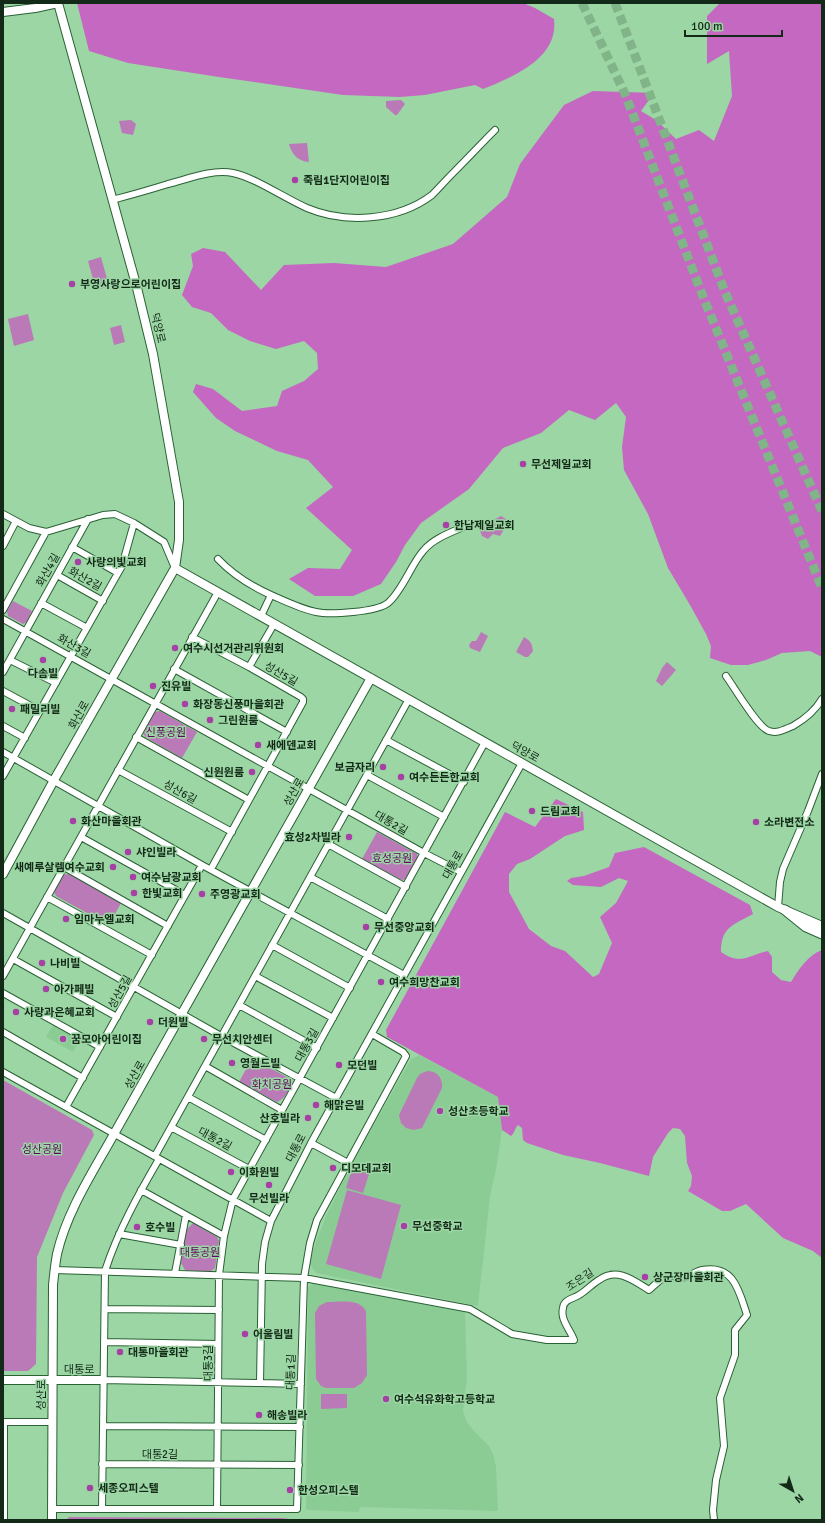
<svg xmlns="http://www.w3.org/2000/svg" width="825" height="1523" font-family="Signika,'Noto Sans KR',sans-serif">
  <style>
    .built { fill: #8bcc95 }
    .green { fill: #ba79b7 }
    .forest { fill: #c468c1 }
    .lines { fill: none; stroke-linecap: round; stroke-linejoin: round }
    .secondary-tunnel { stroke: #81b488; stroke-width: 9; stroke-dasharray: 9 4.5; stroke-linecap: butt }
    .minor-casing { stroke: #2a6135; stroke-width: 8 }
    .tertiary-casing { stroke: #2a6135; stroke-width: 10 }
    .secondary-casing { stroke: #2a6135; stroke-width: 11 }
    .minor { stroke: #fff; stroke-width: 6 }
    .tertiary { stroke: #fff; stroke-width: 8 }
    .secondary { stroke: #fff; stroke-width: 9 }
    .poi-dot { fill: #a640a4; stroke: #9cd6a4; stroke-width: 1.5 }
    .labels { text-anchor: middle; dominant-baseline: central; stroke-width: 3; stroke-linejoin: round; paint-order: stroke }
    .poi-label { font-size: 11px; font-weight: bold; fill: #132a18; stroke: #9cd6a4; text-anchor: start }
    .street-label { font-size: 11px; fill: #132a18; stroke: #9cd6a4 }
    .park-label { font-size: 11px; fill: #60055f; stroke: #9cd6a4 }
  </style>
  <rect width="100%" height="100%" fill="#9cd6a4"/>
  <path class="built" d="M53,1025l27,15 -7,12 -27,-15z
    M419,1055l79,42 4,33 -6,39 -6,27 -12,110 -162,-33 -7,-10 8,-24 10,-25 27,-54 57,-101z
    M313,1283l152,29 2,66 -4,33 4,11 6,8 16,16 4,8 3,13 2,44 -138,-4 -1,5 -51,-2 -2,-1 2,-221z"/>
  <path class="green" d="M401,100l4,4 -8,11h-2l-9,-8v-6z
    M131,120l5,4 -3,11 -11,-2 -3,-12z
    M307,143l2,19c-11,-1 -17,-7 -20,-18z
    M101,257l8,29 -13,4 -8,-29z
    M28,314l6,26 -20,6 -6,-27z
    M121,325l4,17 -11,3 -4,-17z
    M501,516l8,5 -9,15 -7,-2 -5,5 -6,-3 -3,-8z
    M13,601l19,10 -5,11 -4,2 -15,-8 -1,-5z
    M481,632l7,4 -8,16 -10,-4 -1,-3 3,-4h4z
    M524,637c7,4 8,7 9,14l-5,6h-3l-9,-5z
    M667,662l9,8 -14,16 -6,-5 6,-13z
    M160,711l37,21 -15,26 -37,-21 -2,-5 11,-20z
    M377,832l40,22 1,5 -11,20 -5,1 -40,-21z
    M69,874l52,29 -12,22 -53,-29 -3,-6 8,-15z
    M252,1058l38,21c1,10 -4,19 -13,23l-38,-20z
    M427,1071c10,0 16,7 15,17l-20,40 -8,2 -8,-2 -5,-5 -2,-8 18,-37 3,-4z
    M3,1080l89,50 2,5 -31,58 -26,64 -1,107 -8,7h-25z
    M354,1163l17,5 -8,25 -17,-5z
    M347,1190l54,15 -20,74 -55,-15z
    M193,1223l24,14 2,4 -4,27 -5,4 -25,-2 -4,-7 6,-34z
    M327,1302c14,0 32,-4 39,9l1,64 -5,8 -8,5h-28l-5,-2 -5,-7 -1,-66 4,-7z
    M321,1394h26v14l-26,1z
    M69,1517l213,1 14,2h-230z"/>
  <path class="forest" d="M77,3h446l12,5 19,11c5,40 -42,58 -71,70l-8,-4 -50,10 -25,2 -57,-2 -124,-18 -91,-14 -39,-12z
    M720,3h102v654l-12,-6 -28,2 -16,7 -18,5h-17l-21,-7 1,-12 -5,-12 -16,-29 -22,-37 -20,-54 -24,-44 -2,-23 4,-30 -10,-14 -21,17 -26,-10 -28,23 -38,15 -34,41 -48,34 -16,22 -9,17 -15,22 -28,12h-38l-26,-17 19,-11 32,1 12,-19 -46,-42 27,-21 -25,-27 -31,-9 -42,-20 -19,-13 -23,-26 3,-8 17,5 29,22 35,-5 5,-15 22,-10 14,-12 -1,-16 -13,-12 -28,8 -26,-8 -22,-11 -17,-17 -19,-6 -10,-12 11,-29 -2,-12 12,-6 22,4 36,38 23,-25 50,-2 52,4 67,-23 54,-47 13,-33 44,-59 29,-14 61,2 -13,18 15,9 20,19 23,-9 15,11 18,-45 -3,-45 -22,13v-48z
    M556,799l27,13 1,18 -19,6 -35,23 -13,5 -8,10v18l20,37 22,17 14,5 28,26 6,-3 13,-31 -12,-26 16,-14 12,-22 -9,-3 -18,9 -28,-2 -6,-4 4,-3 13,-2 25,-9 6,-14 29,-6 106,58 3,9c-20,11 -32,13 -32,38 20,14 27,3 47,-1l4,6v15l9,8 10,2c7,-12 17,-27 31,-32v308l-9,-7 -30,-13 -37,-34 -16,7h-8l-34,-20 3,-5 1,-10 -5,-13 -2,-27 -5,-7 -7,-1 -5,5 -15,24 -4,19 -49,-13 -37,-8 -36,-12 -4,-3 -1,-12 -4,-3c-4,4 -3,8 -7,11l-9,-6 -4,-33 -111,-60 -1,-7 119,-218 30,15z"/>
  <g class="lines">
    <path class="secondary-tunnel" d="M582,3l43,91 79,205 118,289
      M615,3l110,289 97,219"/>
    <g class="minor-casing">
      <path id="minor" d="M112,200c19,-5 37,-10 56,-16 20,-5 44,-15 65,-11 23,5 51,25 74,35 38,16 91,13 125,-13 7,-7 14,-15 21,-22 14,-14 28,-29 42,-43
        M3,514l26,14 17,4 57,-17 12,-1 19,9 30,19 11,26
        M3,546l13,-25
        M72,547l46,26
        M218,559c15,16 33,27 53,36
        M57,575l46,26
        M41,603l46,25
        M3,610l43,-78
        M261,616l10,-21c14,6 30,14 45,17 14,3 61,0 72,-9 15,-13 23,-39 36,-53 11,-13 31,-19 46,-26
        M3,619l421,234 37,19
        M192,637l57,30
        M10,660l46,23
        M174,669l113,63
        M3,672l85,-153
        M726,676c8,11 32,52 43,55 9,3 16,-2 24,-5 12,-7 22,-15 29,-27
        M3,691l37,20
        M3,726l22,12
        M136,737l113,63
        M386,740l78,42
        M3,752l199,113 202,110
        M118,770l114,62
        M367,775l77,42
        M3,776l119,-210 12,-43
        M81,837l104,58
        M328,844l78,43
        M64,867l104,59
        M211,869l92,-167v-3l-2,-2 -52,-30 25,-43
        M310,877l78,42
        M47,897l105,58
        M778,907l2,-25 3,-13 25,-58 14,-37
        M3,913l218,123 115,62
        M272,945l78,43
        M13,959l104,58
        M3,976l215,-384
        M255,976l78,42
        M3,993l97,54
        M239,1005l78,43
        M3,1032l80,46
        M205,1066l77,44
        M3,1072l268,149
        M188,1097l78,43
        M66,1107l136,-242
        M171,1127l78,42
        M311,1143l37,20
        M155,1156l254,-457
        M141,1190l83,46
        M119,1234l62,11
        M55,1270l249,8 166,31 42,25 35,6h27c-4,-11 -14,-20 -11,-32 1,-9 10,-9 16,-13 7,-4 13,-11 20,-15 18,-13 34,0 50,10 7,-6 14,-15 24,-14 4,1 8,2 12,1 6,-1 11,-6 17,-7 32,-6 37,21 45,45l-12,15v25l-15,43 4,48 -8,34 -3,30 1,10
        M175,1273l11,-58
        M105,1309l114,1
        M104,1342l114,2
        M103,1380l157,3 2,-119 3,-22 6,-21 40,-78 211,-380
        M260,1383l41,1
        M3,1422h49
        M103,1426l197,1
        M102,1464l197,1
        M52,1509h245l7,-231 6,-35 7,-23 89,-164 -3,-4 -31,-18
        M102,1509l3,-238c13,-40 33,-76 54,-112
        M217,1509l2,-234 5,-39 9,-37 252,-457
        M4,1520v-98"/>
    </g>
    <g class="tertiary-casing">
      <path id="tertiary" d="M3,12l32,-4 23,-5
        M175,568l603,339 44,19
        M3,874l51,-94 121,-212 4,-28v-38l-26,-148 -16,-66 -79,-285
        M3,1380h100
        M52,1520l1,-235c1,-10 2,-20 4,-31 10,-43 36,-82 57,-120l257,-456"/>
    </g>
    <g class="secondary-casing">
      <path id="secondary" d="M785,910l21,17 16,7"/>
    </g>
    <use href="#minor" class="minor"/>
    <use href="#tertiary" class="tertiary"/>
    <use href="#secondary" class="secondary"/>
  </g>
  <g class="poi-dot">
    <circle cx="295" cy="180" r="4"/>
    <circle cx="72" cy="284" r="4"/>
    <circle cx="523" cy="464" r="4"/>
    <circle cx="446" cy="525" r="4"/>
    <circle cx="78" cy="562" r="4"/>
    <circle cx="175" cy="648" r="4"/>
    <circle cx="43" cy="660" r="4"/>
    <circle cx="153" cy="686" r="4"/>
    <circle cx="185" cy="704" r="4"/>
    <circle cx="12" cy="709" r="4"/>
    <circle cx="210" cy="720" r="4"/>
    <circle cx="258" cy="745" r="4"/>
    <circle cx="383" cy="767" r="4"/>
    <circle cx="252" cy="772" r="4"/>
    <circle cx="401" cy="777" r="4"/>
    <circle cx="532" cy="811" r="4"/>
    <circle cx="73" cy="821" r="4"/>
    <circle cx="756" cy="822" r="4"/>
    <circle cx="349" cy="837" r="4"/>
    <circle cx="128" cy="852" r="4"/>
    <circle cx="113" cy="867" r="4"/>
    <circle cx="133" cy="877" r="4"/>
    <circle cx="134" cy="893" r="4"/>
    <circle cx="202" cy="894" r="4"/>
    <circle cx="66" cy="919" r="4"/>
    <circle cx="366" cy="927" r="4"/>
    <circle cx="42" cy="963" r="4"/>
    <circle cx="381" cy="982" r="4"/>
    <circle cx="46" cy="989" r="4"/>
    <circle cx="16" cy="1012" r="4"/>
    <circle cx="150" cy="1022" r="4"/>
    <circle cx="63" cy="1039" r="4"/>
    <circle cx="204" cy="1039" r="4"/>
    <circle cx="232" cy="1063" r="4"/>
    <circle cx="339" cy="1065" r="4"/>
    <circle cx="316" cy="1105" r="4"/>
    <circle cx="440" cy="1111" r="4"/>
    <circle cx="308" cy="1118" r="4"/>
    <circle cx="333" cy="1168" r="4"/>
    <circle cx="231" cy="1172" r="4"/>
    <circle cx="269" cy="1185" r="4"/>
    <circle cx="404" cy="1226" r="4"/>
    <circle cx="137" cy="1227" r="4"/>
    <circle cx="645" cy="1277" r="4"/>
    <circle cx="245" cy="1334" r="4"/>
    <circle cx="120" cy="1352" r="4"/>
    <circle cx="386" cy="1399" r="4"/>
    <circle cx="259" cy="1415" r="4"/>
    <circle cx="90" cy="1488" r="4"/>
    <circle cx="290" cy="1490" r="4"/>
  </g>
  <g class="labels">
    <g class="poi-label">
      <text x="303" y="180">죽림1단지어린이집</text>
      <text x="80" y="284">부영사랑으로어린이집</text>
      <text x="531" y="464">무선제일교회</text>
      <text x="454" y="525">한남제일교회</text>
      <text x="86" y="562">사랑의빛교회</text>
      <text x="183" y="648">여수시선거관리위원회</text>
      <text x="43" y="673" text-anchor="middle">다솜빌</text>
      <text x="161" y="686">진유빌</text>
      <text x="193" y="704">화장동신풍마을회관</text>
      <text x="20" y="709">패밀리빌</text>
      <text x="218" y="720">그린원룸</text>
      <text x="266" y="745">새에덴교회</text>
      <text x="375" y="767" text-anchor="end">보금자리</text>
      <text x="244" y="772" text-anchor="end">신원원룸</text>
      <text x="409" y="777">여수든든한교회</text>
      <text x="540" y="811">드림교회</text>
      <text x="81" y="821">화산마을회관</text>
      <text x="764" y="822">소라변전소</text>
      <text x="341" y="837" text-anchor="end">효성2차빌라</text>
      <text x="136" y="852">샤인빌라</text>
      <text x="105" y="867" text-anchor="end">새예루살렘여수교회</text>
      <text x="141" y="877">여수남광교회</text>
      <text x="142" y="893">한빛교회</text>
      <text x="210" y="894">주영광교회</text>
      <text x="74" y="919">임마누엘교회</text>
      <text x="374" y="927">무선중앙교회</text>
      <text x="50" y="963">나비빌</text>
      <text x="389" y="982">여수희망찬교회</text>
      <text x="54" y="989">아가페빌</text>
      <text x="24" y="1012">사랑과은혜교회</text>
      <text x="158" y="1022">더원빌</text>
      <text x="71" y="1039">꿈모아어린이집</text>
      <text x="212" y="1039">무선치안센터</text>
      <text x="240" y="1063">영월드빌</text>
      <text x="347" y="1065">모던빌</text>
      <text x="324" y="1105">해맑은빌</text>
      <text x="448" y="1111">성산초등학교</text>
      <text x="300" y="1118" text-anchor="end">산호빌라</text>
      <text x="341" y="1168">디모데교회</text>
      <text x="239" y="1172">이화원빌</text>
      <text x="269" y="1198" text-anchor="middle">무선빌라</text>
      <text x="412" y="1226">무선중학교</text>
      <text x="145" y="1227">호수빌</text>
      <text x="653" y="1277">상군장마을회관</text>
      <text x="253" y="1334">어울림빌</text>
      <text x="128" y="1352">대통마을회관</text>
      <text x="394" y="1399">여수석유화학고등학교</text>
      <text x="267" y="1415">해송빌라</text>
      <text x="98" y="1488">세종오피스텔</text>
      <text x="298" y="1490">한성오피스텔</text>
    </g>
    <g class="street-label">
      <text transform="translate(158 328) rotate(76)">덕양로</text>
      <text transform="translate(48 570) rotate(-61)">화산4길</text>
      <text transform="translate(85 579) rotate(29)">화산2길</text>
      <text transform="translate(74 646) rotate(29)">화산3길</text>
      <text transform="translate(281 674) rotate(30)">성산5길</text>
      <text transform="translate(79 715) rotate(-61)">화산로</text>
      <text transform="translate(525 752) rotate(29)">덕양로</text>
      <text transform="translate(180 792) rotate(29)">성산6길</text>
      <text transform="translate(294 792) rotate(-61)">성산로</text>
      <text transform="translate(391 823) rotate(30)">대통2길</text>
      <text transform="translate(453 865) rotate(-61)">대통로</text>
      <text transform="translate(120 992) rotate(-61)">성산5길</text>
      <text transform="translate(307 1045) rotate(-61)">대통3길</text>
      <text transform="translate(135 1075) rotate(-61)">성산로</text>
      <text transform="translate(215 1139) rotate(28)">대통2길</text>
      <text transform="translate(296 1148) rotate(-62)">대통로</text>
      <text transform="translate(580 1280) rotate(-34)">조은길</text>
      <text transform="translate(208 1363) rotate(-90)">대통3길</text>
      <text x="79" y="1369">대통로</text>
      <text transform="translate(291 1372) rotate(-88)">대통1길</text>
      <text transform="translate(41 1395) rotate(-90)">성산로</text>
      <text x="160" y="1454">대통2길</text>
    </g>
    <g class="park-label">
      <text x="166" y="732">신풍공원</text>
      <text x="392" y="858">효성공원</text>
      <text x="272" y="1084">화치공원</text>
      <text x="42" y="1149">성산공원</text>
      <text x="200" y="1252">대통공원</text>
    </g>
  </g>
  <rect width="825" height="1523" fill="none" stroke="#132a18" stroke-width="8"/>
  <g transform="translate(793 1491) rotate(141)" stroke="#9cd6a4" stroke-width="3" paint-order="stroke">
  <path d="M0-3L7 15L0 10L-7 15Z" fill="#132a18"/>
  <text y="-6" font-size="11" font-weight="bold" text-anchor="middle" fill="#132a18">N</text>
  </g>
  <path d="M685 30v6h97v-6" fill="none" stroke="#132a18" stroke-width="2"/>
  <text x="691" y="30" font-size="12" fill="#132a18" stroke="#9cd6a4" stroke-width="3" paint-order="stroke">100 m</text>
</svg>
